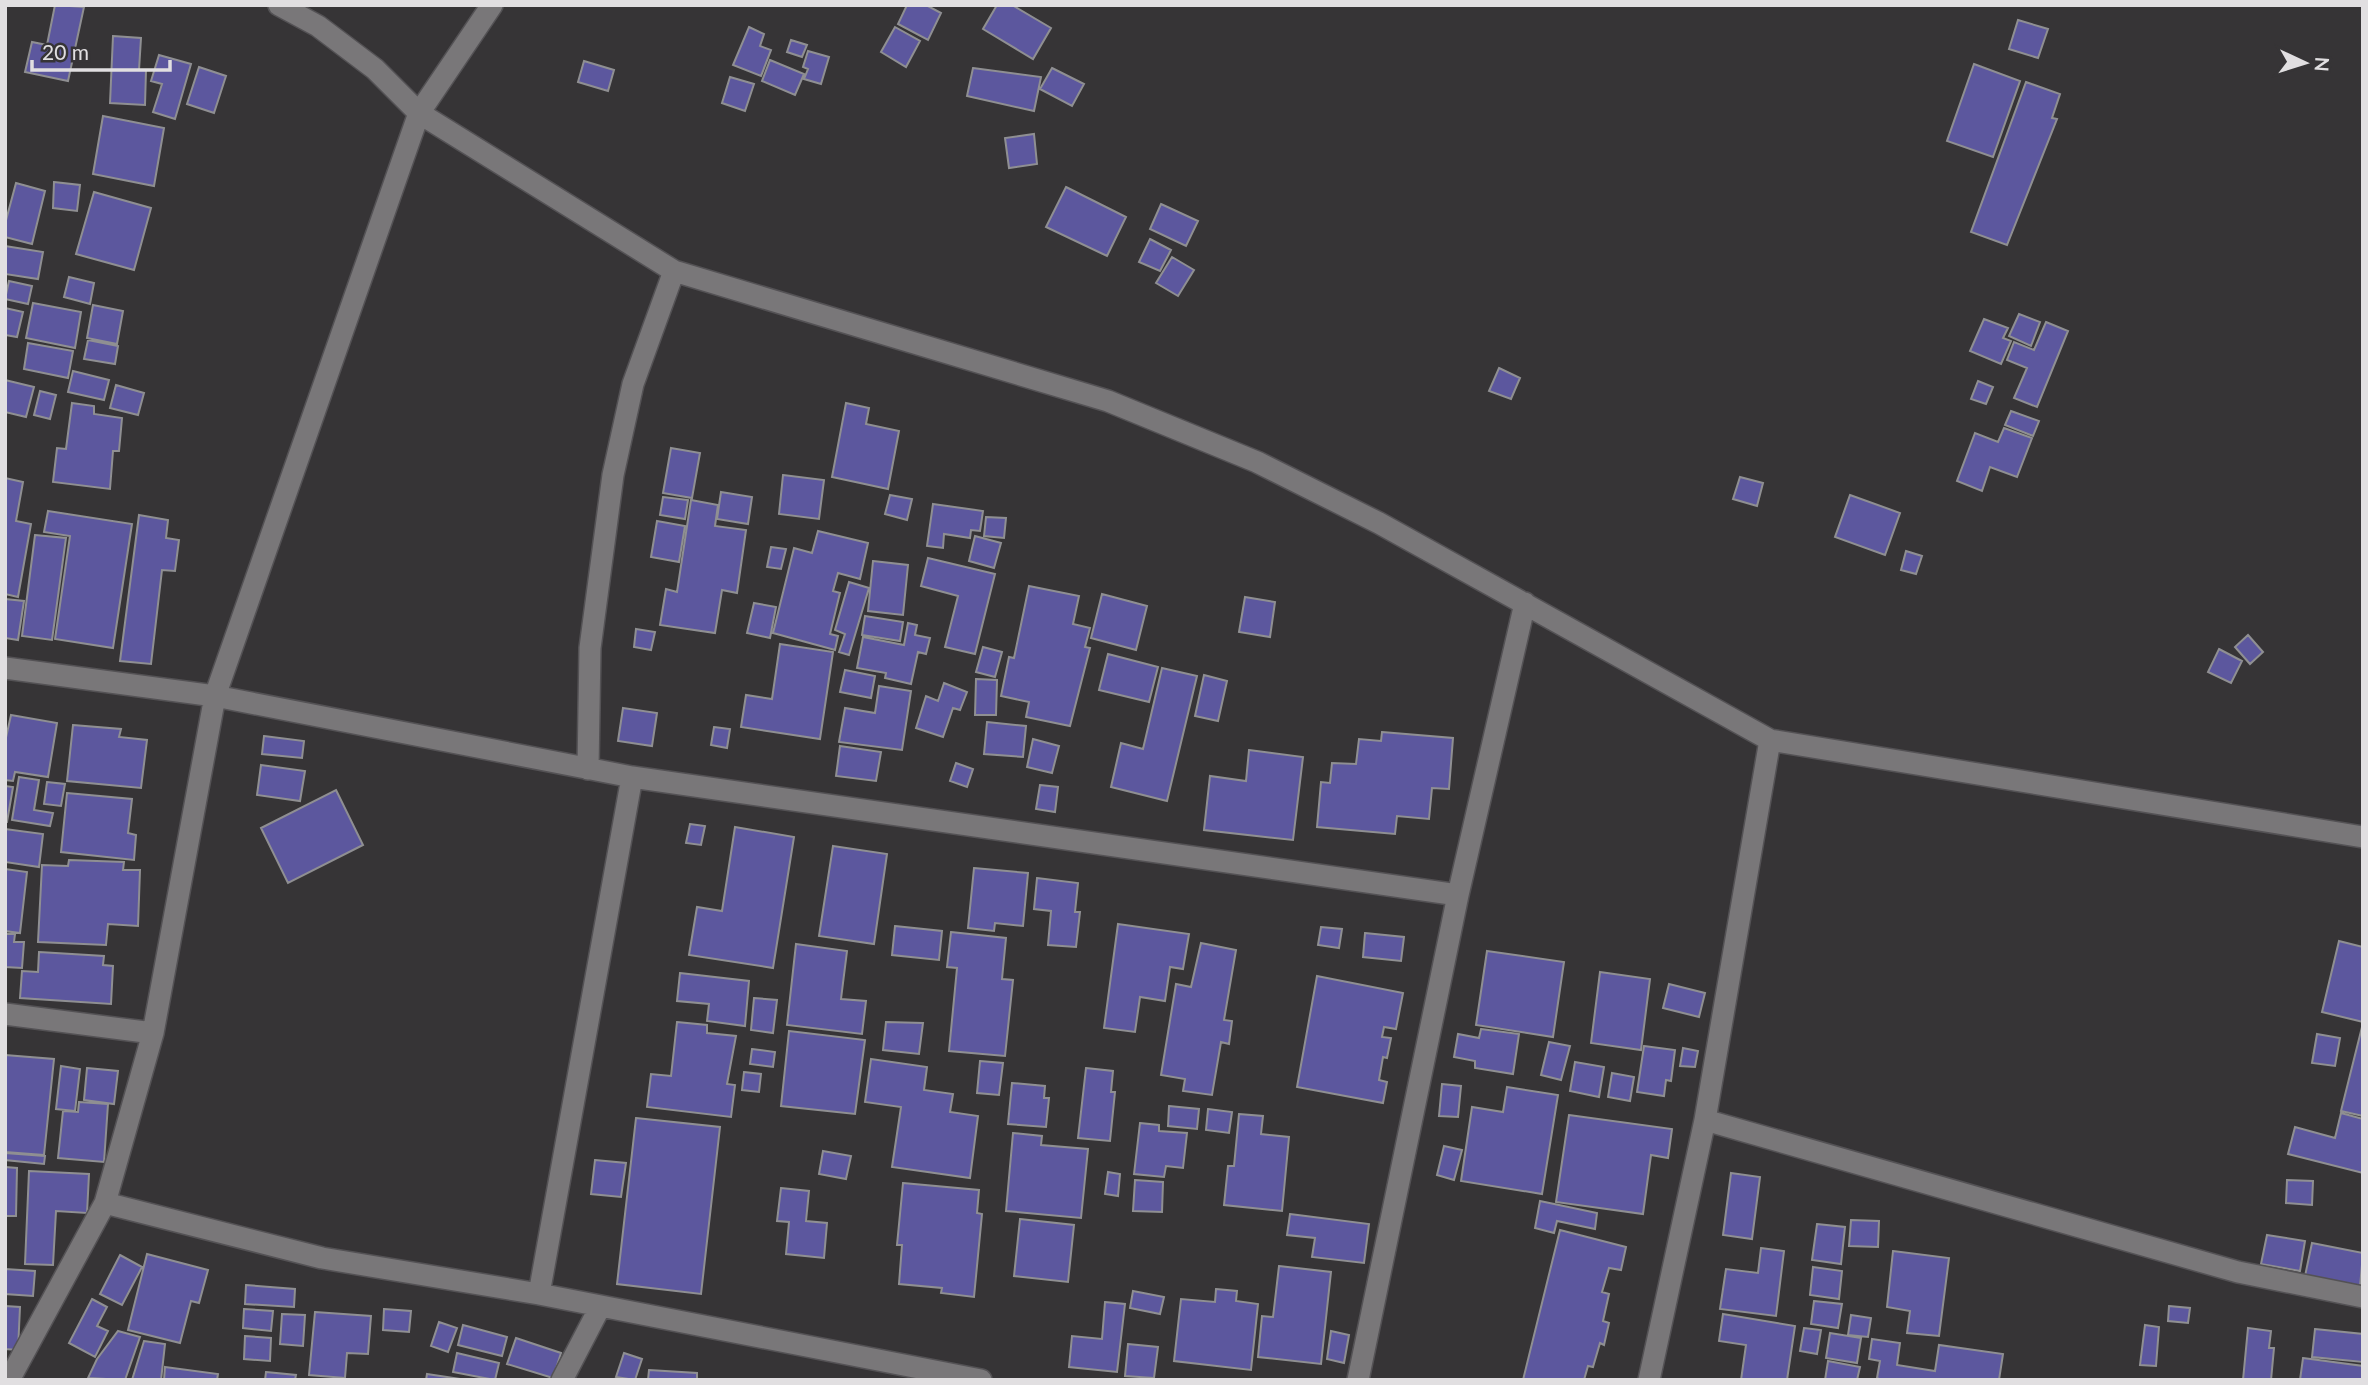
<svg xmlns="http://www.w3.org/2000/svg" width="2368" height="1385" font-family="Lato,sans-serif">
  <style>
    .building { fill: #5c579e; stroke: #8f8f92; stroke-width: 2 }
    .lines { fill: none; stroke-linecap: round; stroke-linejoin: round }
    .street-casing { stroke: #545255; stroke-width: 24 }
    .street { stroke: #797779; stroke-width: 21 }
  </style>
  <rect width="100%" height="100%" fill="#363436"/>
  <path class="building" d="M55,5l29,2 -16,74 -43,-9 7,-30 15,3z
    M907,5h19l15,8 -13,27 -30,-16z
    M997,5h15l39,23 -18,31 -50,-30z
    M2018,20l30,9 -10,29 -29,-9z
    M749,27l15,7 -4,12 11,4 -10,26 -28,-11z
    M895,27l25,14 -14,26 -25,-15z
    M113,36l28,2 -2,32h7l-1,35 -35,-2z
    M791,40l16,5 -5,12 -15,-5z
    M808,51l21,6 -8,27 -17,-5 4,-10 -5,-2z
    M159,55l32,9 -16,55 -22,-7 9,-28 -11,-3z
    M770,60l34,14 -9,21 -33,-14z
    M584,61l30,9 -6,21 -30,-9z
    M1974,64l46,17 -27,76 -46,-16z
    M199,67l27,9 -12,37 -27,-9z
    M973,68l68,9 -7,34 -67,-15z
    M1052,68l32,16 -12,22 -32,-17z
    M730,77l24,7 -9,27 -23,-8z
    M2026,82l34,12 -8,24 5,1 -50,126 -36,-13z
    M103,116l61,12 -10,58 -61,-12z
    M1034,134l3,30 -28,4 -4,-30z
    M54,182l26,3 -3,26 -24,-3z
    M16,183l29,8 -13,53 -27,-7v-13z
    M1066,187l60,30 -19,39 -61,-29z
    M94,192l57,16 -17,62 -58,-16z
    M1161,204l37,17 -12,25 -36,-17z
    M1150,239l21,11 -11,21 -21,-9z
    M5,246l38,6 -5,27 -33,-5z
    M1172,257l22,13 -16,26 -22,-13z
    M69,277l25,6 -4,21 -26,-7z
    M9,281l23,5 -4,18 -23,-5z
    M33,303l48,9 -6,36 -49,-10z
    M93,305l30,6 -6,33 -30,-6z
    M5,308l18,4 -6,25 -12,-2z
    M2019,314l21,8 -9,24 -22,-10z
    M1984,319l24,9 -5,10 8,3 -10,23 -31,-13z
    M2046,322l22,9 -31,76 -23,-9 13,-30 -20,-8 7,-18 20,8z
    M88,340l30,6 -3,18 -31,-5z
    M28,343l45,8 -5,27 -44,-9z
    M1499,368l21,10 -9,21 -22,-8z
    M73,371l36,9 -5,20 -36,-8z
    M5,380l29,7 -8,30 -21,-5z
    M1978,381l15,6 -7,17 -15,-5z
    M116,385l28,8 -6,22 -28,-7z
    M40,391l16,4 -6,24 -16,-4z
    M72,403l22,3v8l28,4 -3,33h-6l-3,38 -57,-7 4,-34 9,1z
    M846,403l23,5 -3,16 33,7 -11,58 -56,-12z
    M2011,411l28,10 -6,15 -28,-11z
    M2004,428l28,10 -15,39 -27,-10 -8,24 -25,-10 18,-48 23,9z
    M671,448l29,5 -8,45 -29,-5z
    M783,475l41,5 -5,39 -40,-5z
    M1740,477l23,6 -6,23 -24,-7z
    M5,478l18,4 -7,39 15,3 -13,73 -13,-3z
    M721,492l31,5 -4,27 -31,-5z
    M890,495l22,4 -5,21 -22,-6z
    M1850,495l50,18 -15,42 -50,-18z
    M663,497l25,3 -3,19 -25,-4z
    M691,500l27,5 -3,21 31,4 -9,63 -15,-3 -7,43 -55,-8 6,-36 11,3z
    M933,504l50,7 -3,20 -9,-1 -1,8 -26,-4 -1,14 -16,-2z
    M48,511l84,13 -19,124 -58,-9 15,-103 -26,-4z
    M139,515l29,5 -2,18 13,2 -4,31 -13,-1 -11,94 -31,-3z
    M986,517l20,1 -2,20 -20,-2z
    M657,521l28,5 -6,36 -28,-5z
    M818,531l50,12 -8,36 -22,-6 -5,18 7,2 -10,41 8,2 -3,14 -62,-17 21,-85 18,5z
    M35,535l31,3 -14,102 -30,-4z
    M975,536l26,7 -7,25 -25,-7z
    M771,547l15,2 -5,20 -14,-2z
    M1906,551l16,5 -6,18 -15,-4z
    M928,558l67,16 -20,80 -30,-7 13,-51 -37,-10z
    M873,561l35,4 -5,50 -35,-4z
    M849,582l20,6 -20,67 -10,-3 6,-18 -10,-4z
    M1029,586l50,10 -6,28 17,4 -5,19 5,1 -20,78 -44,-9 3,-15 -28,-6 8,-39 5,1z
    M1102,594l45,12 -11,44 -45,-12z
    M1245,597l30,5 -5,35 -31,-5z
    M5,599l19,2 -6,39 -13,-2z
    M754,603l22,4 -6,31 -23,-5z
    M865,616l38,6 -3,19 -38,-6z
    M908,623l9,2 -2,10 15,3 -4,16 -8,-2 -7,32 -26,-6 1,-5 -29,-5 6,-31 41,8z
    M636,629l19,3 -4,18 -17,-3z
    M2248,635l15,17 -13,12 -15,-17z
    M780,644l53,8 -13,87 -79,-12 5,-32 26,4z
    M983,647l19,5 -7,25 -19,-5z
    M2219,649l23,12 -11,22 -23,-11z
    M1108,654l50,13 -9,35 -50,-12z
    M1162,668l35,8 -30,125 -56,-14 10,-44 22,6z
    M845,670l30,6 -4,22 -31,-6z
    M1204,675l23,6 -9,40 -23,-5z
    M976,679l21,1 -1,35h-21z
    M944,683l23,9 -7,18 -7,-2 -10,29 -27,-9 10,-32 12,5z
    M879,686l32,5 -9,59 -63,-8 6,-34 30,5z
    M623,708l34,5 -5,33 -34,-5z
    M11,715l46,8 -9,54 -33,-5 -2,9 -8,-1v-38z
    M987,722l39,4 -3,31 -39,-3z
    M73,725l48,4 -2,8 28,3 -6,48 -74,-7z
    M714,727l16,2 -3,19 -16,-3z
    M1382,732l71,6 -4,51 -17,-1 -3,31 -32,-3 -2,18 -78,-7 4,-45 9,1 2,-20 24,1 3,-25 22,2z
    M264,736l40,5 -2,17 -40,-4z
    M1033,739l26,7 -7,27 -25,-6z
    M840,746l41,6 -5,29 -40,-5z
    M1249,750l54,7 -10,83 -89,-10 6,-54 36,5z
    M956,763l17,6 -6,18 -17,-6z
    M261,765l44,6 -5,30 -43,-6z
    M19,777l20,3 -5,30 19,3 -3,13 -38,-6z
    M47,782l18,2 -4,22 -17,-2z
    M1040,785l18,2 -3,25 -19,-3z
    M5,786l8,1 -6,35h-2z
    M336,790l27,55 -75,38 -27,-55z
    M67,793l65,6 -4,34 8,2 -2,25 -73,-8z
    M690,824l15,2 -4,19 -15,-2z
    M735,827l59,10 -21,131 -84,-13 8,-48 25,4z
    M5,829l38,5 -4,33 -34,-5z
    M833,846l54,8 -13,90 -55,-8z
    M69,860l55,2 -1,8h17l-2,56 -30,-2 -2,21 -68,-3 4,-77 26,1z
    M974,868l54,5 -5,53 -28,-3 -1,8 -26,-3z
    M5,869l22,3 -7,61 -15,-2z
    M1037,878l41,5 -3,29h5l-4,35 -28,-2 3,-34 -17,-2z
    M1118,924l71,10 -6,35 -13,-2 -5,34 -25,-4 -5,35 -31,-4z
    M895,926l47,5 -3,29 -47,-5z
    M1321,927l21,2 -3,19 -21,-3z
    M951,932l55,6 -4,41 11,1 -8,76 -56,-5 8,-83 -10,-1z
    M1365,933l39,4 -3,24 -38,-4z
    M5,934h10l-1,8h10l-2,26 -17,-1z
    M2339,941l24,6v75l-41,-10z
    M1201,943l35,7 -12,70 8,1 -3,23 -8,-2 -9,53 -29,-4 2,-12 -24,-4 15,-91 15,3z
    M796,944l51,7 -6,48 25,2 -4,33 -75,-9z
    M1487,951l77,11 -11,75 -77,-12z
    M39,952l65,4 -1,9 10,1 -2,38 -91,-6 2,-27 16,1z
    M1600,972l50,7 -9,71 -50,-7z
    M680,973l69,8 -4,45 -38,-5 2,-17 -32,-3z
    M1317,976l86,17 -7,36 -12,-2 -2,10 9,1 -4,20 -4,-1 -4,23 8,2 -4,21 -86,-16z
    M1669,984l36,9 -6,24 -36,-9z
    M754,998l23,2 -4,33 -22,-3z
    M677,1022l30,3v8l29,3 -9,48 8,1 -4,32 -84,-10 4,-33 20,2z
    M886,1022l37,1 -4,31 -36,-4z
    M2363,1023v93l-22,-5z
    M1481,1029l38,5 -6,40 -38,-6v-7l-21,-4 4,-23 21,4z
    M789,1031l76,9 -10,74 -74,-8z
    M2317,1034l23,4 -5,28 -23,-3z
    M1549,1042l21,4 -9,34 -20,-5z
    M1644,1046l31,4 -4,31 -5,-1 -2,16 -27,-4z
    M1683,1048l15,3 -3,16 -15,-1z
    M752,1049l23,3 -2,15 -23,-3z
    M5,1055l49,4 -10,96 -39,-3z
    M871,1059l56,8 -3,23 29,4 -3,18 28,4 -8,62 -78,-11 9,-60 -36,-5z
    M980,1061l23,2 -4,32 -22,-2z
    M1575,1062l29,5 -5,30 -29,-6z
    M61,1066l19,3 -5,42 -19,-2z
    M87,1068l31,3 -4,33 -30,-4z
    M1086,1068l27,3 -2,21h4l-5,49 -32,-3z
    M744,1072l17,2 -2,18 -17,-2z
    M1612,1073l22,4 -4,24 -22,-4z
    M1012,1083l33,3 -1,12h5l-3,29 -38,-3z
    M1442,1084l19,2 -3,31 -19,-1z
    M1507,1087l51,8 -16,99 -81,-13 11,-74 31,5z
    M79,1102l29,2 -4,58 -46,-4 5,-47 15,1z
    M1169,1106l30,3 -2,20 -29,-3z
    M1208,1109l24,3 -3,21 -23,-3z
    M2341,1113l22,6v54l-75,-19 7,-27 40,11z
    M1239,1114l24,2 -2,18 28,3 -7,74 -58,-6 4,-39h6z
    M1569,1115l103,14 -4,29 -17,-3 -8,59 -87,-12z
    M636,1118l84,9 -19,167 -84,-10z
    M1140,1123l19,2v6l28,2 -4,35 -17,-2 -2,11 -30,-3z
    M1013,1133l29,3 -1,9 47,4 -7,69 -75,-7z
    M1444,1146l18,4 -8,30 -17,-5z
    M823,1151l28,5 -5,23 -27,-5z
    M5,1153l40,3 -1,8 -39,-4z
    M595,1160l31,3 -5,34 -30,-3z
    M5,1167l12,1 -1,48h-11z
    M29,1171l60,3 -2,39 -31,-2 -3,54 -28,-1z
    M1108,1172l12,2 -2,22 -13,-2z
    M1731,1173l29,4 -8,62 -29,-4z
    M1135,1180l28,2 -1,30 -29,-1z
    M2287,1180l26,1 -1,24 -26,-2z
    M903,1183l76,7 -2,23 5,1 -8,83 -33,-4 1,-5 -43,-4 3,-39h-5z
    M781,1188l28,3 -3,30 21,2 -3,35 -38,-4 3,-32 -12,-1z
    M1540,1201l57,12 -2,16 -38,-8 -3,12 -19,-5z
    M1290,1214l79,10 -5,39 -52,-6 3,-19 -28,-3z
    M1020,1219l54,6 -6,57 -54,-6z
    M1851,1220l28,1 -1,26 -29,-1z
    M1817,1224l28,3 -4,37 -29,-4z
    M1560,1230l66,17 -5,23 -12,-2 -7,24 7,2 -6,27 6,2 -5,22 -4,-2 -7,24 -5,-1 -4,14h-61z
    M2267,1235l38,6 -5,30 -39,-7z
    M2312,1243l51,10 -3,34 -55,-11z
    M1761,1248l23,3 -8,65 -56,-7 6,-40 32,4z
    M1893,1251l56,7 -10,78 -32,-3 3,-22 -23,-4z
    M147,1254l61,16 -9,33 -8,-2 -11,42 -52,-13z
    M120,1255l22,12 -20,38 -22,-11z
    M1279,1266l52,6 -10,92 -63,-7 4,-41 11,1z
    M1813,1267l29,4 -3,28 -29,-4z
    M5,1269l30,2 -2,25 -28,-2z
    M246,1285l49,4 -1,18 -49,-3z
    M1216,1289l21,2 -1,10 22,3 -7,66 -77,-9 7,-62 34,3z
    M1133,1291l31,6 -4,17 -30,-6z
    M92,1299l15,8 -10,19 11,5 -13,26 -26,-14z
    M1814,1301l28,3 -4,24 -27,-4z
    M1105,1302l20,2 -8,68 -48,-5 3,-31 30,3z
    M5,1306l15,1 -2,43 -13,-1z
    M2169,1306l21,2 -2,15 -20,-2z
    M244,1309l29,2 -2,20 -28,-3z
    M384,1309l27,2 -2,21 -26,-2z
    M315,1312l56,4 -3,38 -21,-1 -2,25 -36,-3z
    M282,1314l23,1 -2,31 -23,-2z
    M1723,1314l72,12 -8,54h-46l5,-35 -27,-4z
    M1851,1315l20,3 -3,19 -20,-2z
    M439,1322l18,6 -9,24 -17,-6z
    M463,1325l44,12 -5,19 -44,-11z
    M2145,1325l14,2 -3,39 -16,-1z
    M1804,1328l17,2 -4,24 -17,-3z
    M2248,1328l23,3 -2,17h5l-3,32h-28z
    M2315,1329l48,5v28l-51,-5z
    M118,1331l22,6 -15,43 -37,-2 9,-19z
    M1331,1331l18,4 -5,28 -17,-4z
    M1830,1333l31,5 -4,25 -31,-5z
    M245,1336l26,2 -1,23 -26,-2z
    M516,1338l45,15 -8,25 -46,-14z
    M1872,1339l28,4 -3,22 38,6 4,-26 64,9 -4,26h-118l-4,-2 3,-17 -11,-2z
    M144,1341l21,3 -4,36h-29z
    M1128,1344l30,3 -4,31 -29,-2z
    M457,1353l42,10 -4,17 -42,-8z
    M624,1353l18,6 -7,21 -19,-3z
    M2303,1358l60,8v14h-63z
    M1828,1361l32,6 -3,13h-32z
    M165,1367l53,7 -1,6h-53z
    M649,1370l48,3v7h-49z
    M266,1372l30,3 -1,5h-30z
    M427,1374l40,6h-41z"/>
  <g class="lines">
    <g class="street-casing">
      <path id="street" d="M279,5l39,21 57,43 44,44 255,158 434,130 149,61 122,61 391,217 593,97
        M5,668l210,28 417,81 826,118
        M588,769l2,-121 23,-173 20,-91 41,-113
        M5,1014l148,19
        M1705,1120l533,152 125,25
        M105,1203l217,55 217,36 442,86
        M539,1294l93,-517
        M9,1380l96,-177 48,-170 62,-337 204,-583 73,-108
        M562,1380l38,-73
        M1358,1380l100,-485 67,-292
        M1649,1380l56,-260 65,-380"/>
    </g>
    <use href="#street" class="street"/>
  </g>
  <rect width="2368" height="1385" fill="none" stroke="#e1dfe1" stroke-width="14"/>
  <g transform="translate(2305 63) rotate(94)" stroke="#363436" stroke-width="5" paint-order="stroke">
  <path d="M0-5L12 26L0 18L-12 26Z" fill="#e1dfe1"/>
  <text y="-10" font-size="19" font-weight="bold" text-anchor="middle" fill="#e1dfe1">N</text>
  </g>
  <path d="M32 60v10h138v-10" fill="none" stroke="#e1dfe1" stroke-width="3.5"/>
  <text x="42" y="60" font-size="21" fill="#e1dfe1" stroke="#363436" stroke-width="5" paint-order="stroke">20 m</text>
</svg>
